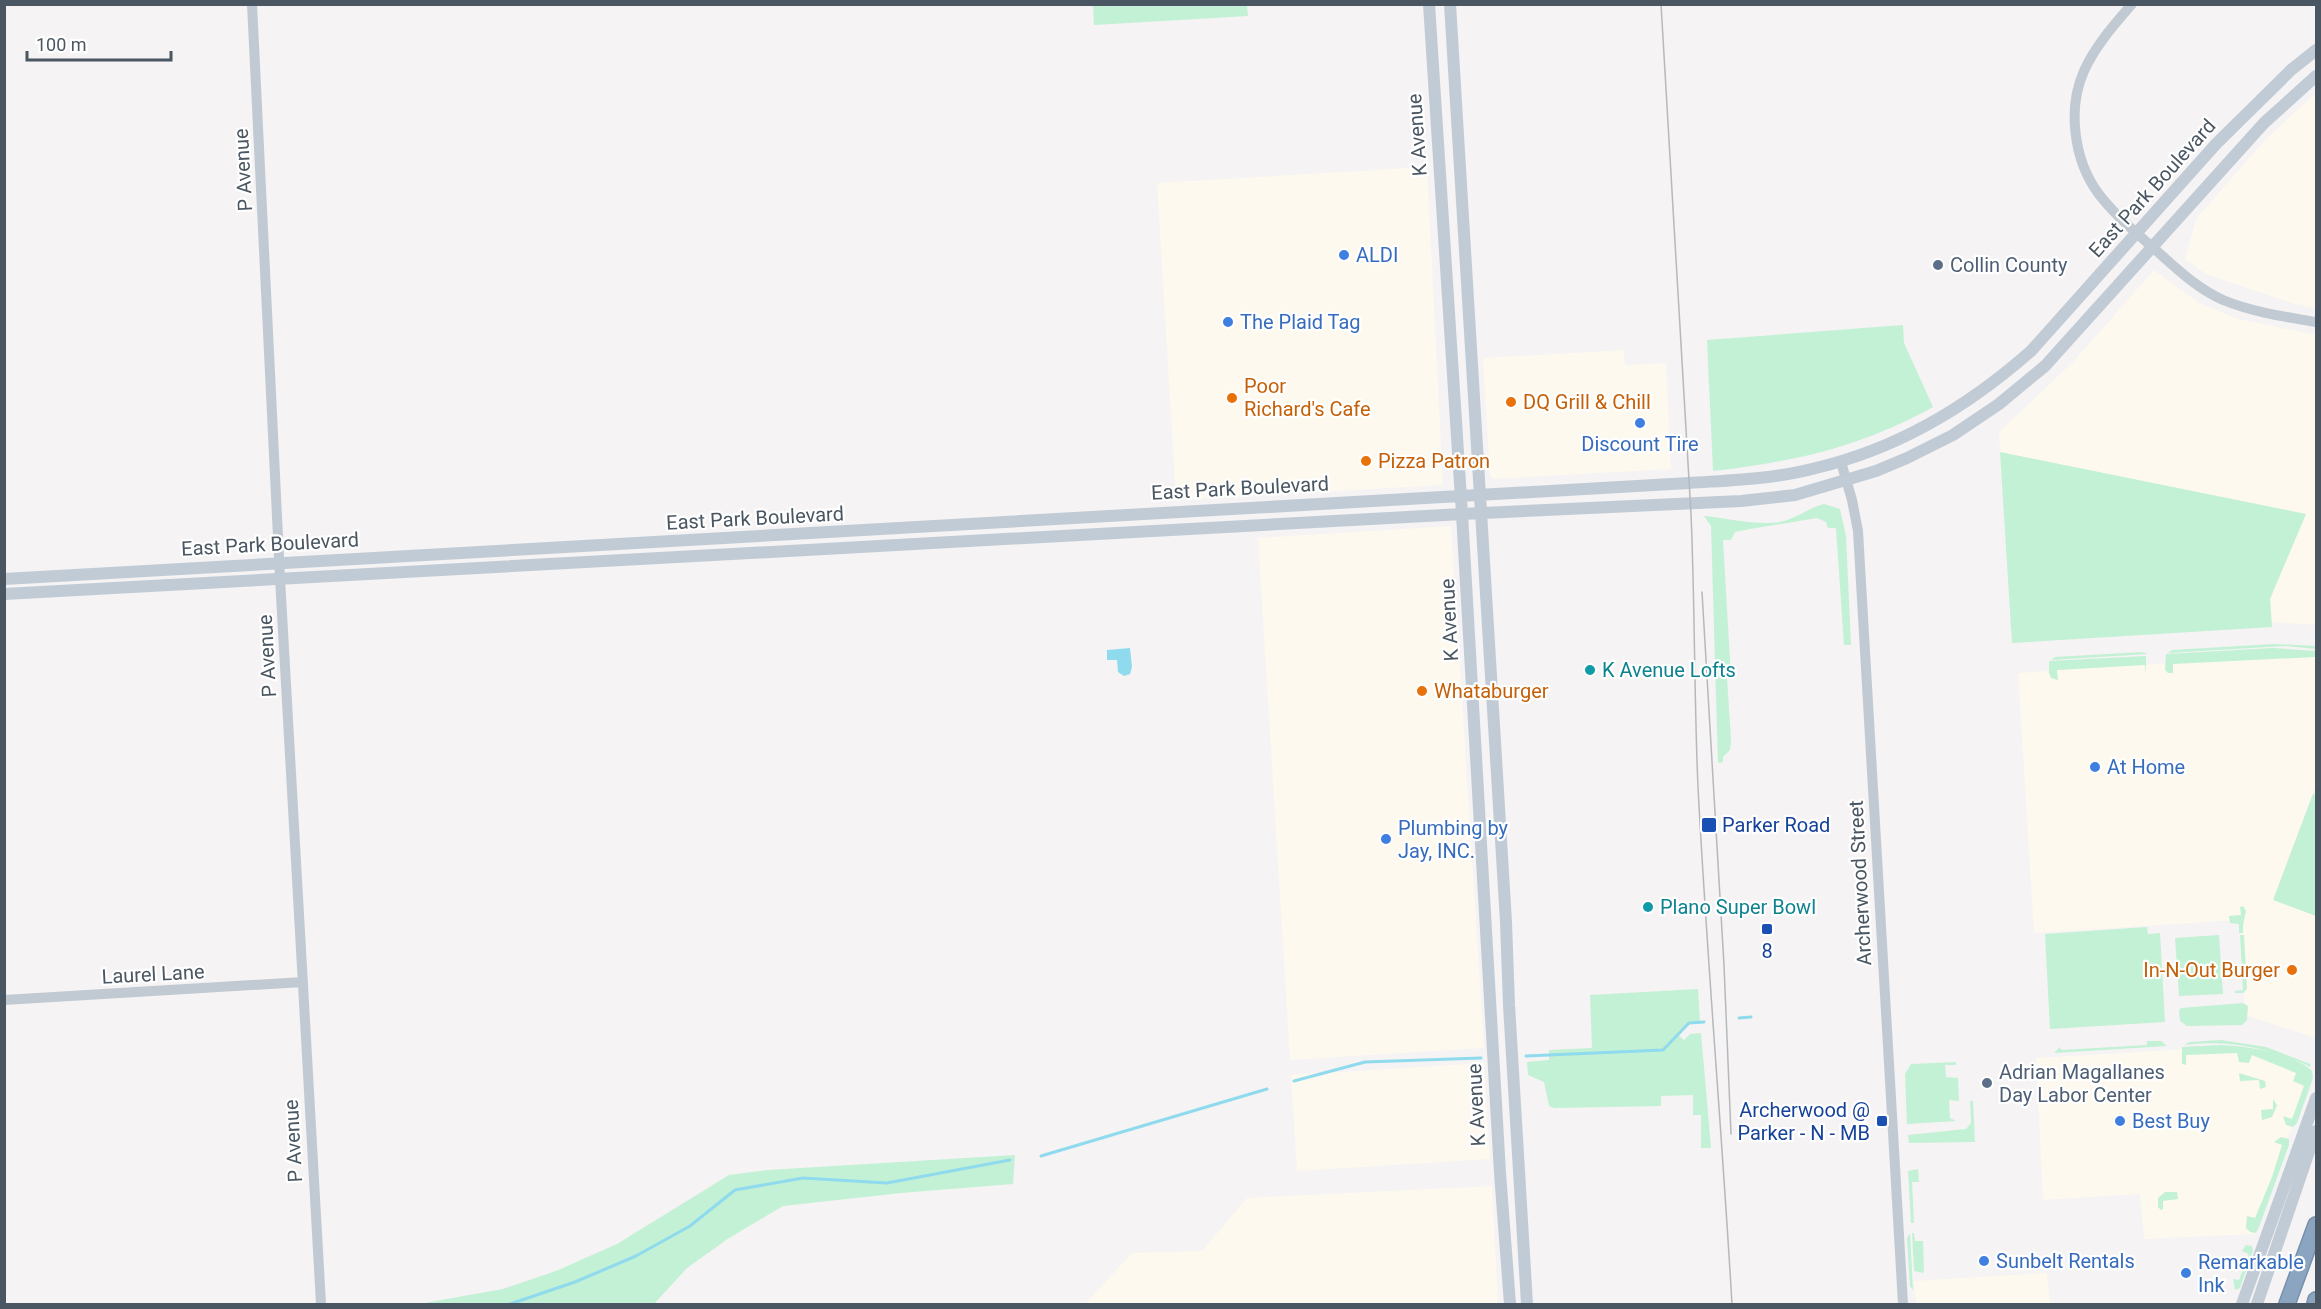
<svg xmlns="http://www.w3.org/2000/svg" width="2321" height="1309" font-family="Roboto,sans-serif">
  <style>
    .commercial { fill: #fdf9ef }
    .green { fill: #c3f1d5 }
    .water { fill: #90daee }
    .lines { fill: none; stroke-linecap: round; stroke-linejoin: round }
    .stream { stroke: #90daee; stroke-width: 3 }
    .motorway-casing { stroke: #7690ad; stroke-width: 18 }
    .tertiary { stroke: #c1cad2; stroke-width: 10 }
    .secondary { stroke: #c1cbd6; stroke-width: 12 }
    .motorway { stroke: #8ba5c1; stroke-width: 15 }
    .tram { stroke: #b5b8bd; stroke-width: 1.5 }
    .shop-dot { fill: #3f7fe0; stroke: #fff; stroke-width: 2 }
    .service-dot { fill: #5c6f8a; stroke: #fff; stroke-width: 2 }
    .food-dot { fill: #e8710a; stroke: #fff; stroke-width: 2 }
    .culture-dot { fill: #0f9aa8; stroke: #fff; stroke-width: 2 }
    .transit-dot { fill: #1a4fb4; stroke: #fff; stroke-width: 2 }
    .labels { text-anchor: middle; dominant-baseline: central; stroke-width: 4.5; stroke-linejoin: round; paint-order: stroke }
    .street-label { font-size: 20px; fill: #4a5661; stroke: #fff }
    .shop-label { font-size: 20px; fill: #366cbe; stroke: #fff; text-anchor: start }
    .service-label { font-size: 20px; fill: #4e5e75; stroke: #fff; text-anchor: start }
    .food-label { font-size: 20px; fill: #c56008; stroke: #fff; text-anchor: start }
    .culture-label { font-size: 20px; fill: #0d838f; stroke: #fff; text-anchor: start }
    .transit-label { font-size: 20px; fill: #164399; stroke: #fff; text-anchor: start }
  </style>
  <rect width="100%" height="100%" fill="#f5f3f3"/>
  <path class="commercial" d="M2316,93v215l-18,-3 -92,-31 -21,-15 11,-40 70,-80z
    M1427,167l16,318 -267,15 -19,-317z
    M2154,270l45,33 39,16 78,16v290l-44,-3 -2,-23 36,-85 -306,-62 -1,-20 74,-70z
    M1624,350l1,15 41,-2 5,106 -177,10 -4,-4 -7,-117z
    M1451,526l33,522 -194,12 -32,-522z
    M2306,654l10,2v128l-43,116 43,16v122l-71,-23 -6,-95 -205,13 -16,-260z
    M2221,1047l40,5 39,12 10,9 -55,161 -111,5 -4,-45 -97,6 -7,-142z
    M1484,1063l6,96 -193,12 -6,-96z
    M1492,1186l6,118h-413l47,-51 70,-2 45,-53z
    M2047,1273l3,31h-134l-2,-23z"/>
  <path class="green" d="M1093,5h154l1,11 -154,9z
    M1903,325l1,18 29,64c-75,41 -136,54 -220,64l-6,-131z
    M2000,452l306,62 -36,85 2,28 -260,16z
    M1824,504l16,5 6,27 5,109h-7l-8,-117h-8l-2,-6 -9,-4 -73,12 -9,2 -4,8h-8l8,137 -4,1 4,61 -1,11 -7,7v5l-5,1 -7,-237 -7,-10c23,2 54,10 76,6 16,-3 28,-14 44,-18z
    M2274,644l42,2v3l-31,-3 -117,7 4,-3z
    M2273,648l43,3v6l-143,7v9h-5l-3,-3 1,-16z
    M2142,652l6,2 -97,6 4,-3z
    M2146,656v19l-1,-10 -88,5 1,10 -7,-2 -2,-5v-12z
    M2313,794l3,1v121l-43,-16z
    M2243,906l3,5 -3,14v8h-4v-9l-9,-1 -1,-7 12,-1 -1,-8z
    M2147,927l1,7 12,-1 5,89 -115,7 -5,-95z
    M2219,935l4,59 -44,2 -4,-58z
    M2240,935h4l3,54 -4,4h-8v-2l8,-1z
    M1698,989l2,33 -11,1 -11,12 6,5 6,-6 11,-1 10,115h-10v-33h-8v-20l-32,1v10l-107,2 -5,-2 -5,-24 -16,-7 -1,-13 22,-2v-10l43,-2 -2,-53z
    M2243,1003l5,3 -1,14 -5,5 -55,1 -7,-5 -1,-10 2,-3z
    M2221,1040l45,7 44,17 1,3c-41,-19 -82,-28 -127,-22l6,-3z
    M2147,1041h14l6,5 -113,7 6,-6 1,3 86,-5z
    M2221,1045c26,1 72,8 91,26l1,7 -16,45 -4,4 -7,-2 -3,-9 9,3 12,-33 -11,-5 3,-8 -44,-18 -3,8 -10,-1 -2,-9 -51,2v10l-4,-1v-17z
    M1956,1062v3h-11l1,12 12,1 1,23 -10,-1 1,18 6,3 -49,3 -2,-50 6,-10z
    M2239,1073l26,8 1,6 -6,2 -1,-9 -19,1z
    M2273,1099l4,6 -5,12 -10,3 -1,-10 12,-1z
    M1970,1101h3l2,41 -66,1 -1,-8 58,-6 5,-6z
    M2281,1137l8,2v6l-30,82 -3,6 -6,-1 -4,-4 1,-12 8,2 17,-41 10,-32 -8,-3z
    M1015,1155l-2,29 -112,9 -118,13 -54,32 -42,30 -33,36h-235l84,-15 53,-18 61,-27 112,-69 39,-5z
    M1918,1169l1,13h-7l2,41h-3l-3,-52z
    M2165,1192h12l1,7 -15,2v8l-2,1 -3,-3v-9z
    M1912,1233h2l1,8h8l1,32 -10,-2z
    M1910,1234l3,56 -3,-4 -3,-48z
    M2246,1245l6,1 1,5 -13,37 -5,2 -2,-11 6,1 6,-16 -4,-2v-2l5,1 3,-7 -7,-3z"/>
  <path class="water" d="M1130,648l2,19 -2,7 -6,2 -6,-4 -1,-12h-10v-10z"/>
  <g class="lines">
    <path class="stream" d="M1739,1018l12,-1
      M1526,1056l137,-6 26,-27 15,-1
      M1294,1081l71,-19 116,-4
      M1041,1156l226,-67
      M510,1304l65,-22 61,-26 54,-30 45,-36 68,-12 84,5 123,-23"/>
    <g class="motorway-casing">
      <path id="motorway" d="M2287,1304l29,-79
        M2315,1304l1,-4"/>
    </g>
    <path class="tertiary" d="M252,4l28,574 41,726
      M2132,4c-18,21 -37,42 -48,67 -17,38 -10,89 14,122 15,20 34,36 52,52 23,20 44,42 73,55 29,12 63,17 93,22
      M1841,462l11,38 6,31 45,773
      M4,1000l299,-18"/>
    <path class="secondary" d="M1429,4l33,510 38,659 10,131
      M1450,4l56,918 3,83 18,299
      M4,579l1685,-96c43,-3 86,-4 127,-15 81,-19 154,-63 215,-117l185,-207 75,-74 25,-20
      M4,594l1458,-80 279,-13 54,-6 81,-24 31,-13 46,-23 46,-31 46,-38 219,-243 52,-47
      M2242,1304l74,-206
      M2257,1304l59,-173"/>
    <use href="#motorway" class="motorway"/>
    <path class="tram" d="M1661,4l30,510c4,91 3,182 7,273 9,173 24,345 34,517
      M1702,592l22,373 7,169"/>
  </g>
  <g class="shop-dot">
    <circle cx="1344" cy="255" r="6"/>
    <circle cx="1228" cy="322" r="6"/>
    <circle cx="1640" cy="423" r="6"/>
    <circle cx="2095" cy="767" r="6"/>
    <circle cx="1386" cy="839" r="6"/>
    <circle cx="2120" cy="1121" r="6"/>
    <circle cx="1984" cy="1261" r="6"/>
    <circle cx="2186" cy="1273" r="6"/>
  </g>
  <g class="service-dot">
    <circle cx="1938" cy="265" r="6"/>
    <circle cx="1987" cy="1083" r="6"/>
  </g>
  <g class="food-dot">
    <circle cx="1232" cy="398" r="6"/>
    <circle cx="1511" cy="402" r="6"/>
    <circle cx="1366" cy="461" r="6"/>
    <circle cx="1422" cy="691" r="6"/>
    <circle cx="2292" cy="970" r="6"/>
  </g>
  <g class="culture-dot">
    <circle cx="1590" cy="670" r="6"/>
    <circle cx="1648" cy="907" r="6"/>
  </g>
  <g class="transit-dot">
    <rect x="1701" y="817" width="16" height="16" rx="3"/>
    <rect x="1761" y="923" width="12" height="12" rx="3"/>
    <rect x="1876" y="1115" width="12" height="12" rx="3"/>
  </g>
  <g class="labels">
    <g class="street-label">
      <text transform="translate(1417 135) rotate(-94)">K Avenue</text>
      <text transform="translate(243 170) rotate(-93)">P Avenue</text>
      <text transform="translate(2152 188) rotate(-48)">East Park Boulevard</text>
      <text transform="translate(1240 488) rotate(-3)">East Park Boulevard</text>
      <text transform="translate(755 518) rotate(-3)">East Park Boulevard</text>
      <text transform="translate(270 544) rotate(-3)">East Park Boulevard</text>
      <text transform="translate(1449 620) rotate(-93)">K Avenue</text>
      <text transform="translate(267 656) rotate(-93)">P Avenue</text>
      <text transform="translate(1860 883) rotate(-93)">Archerwood Street</text>
      <text transform="translate(153 974) rotate(-3)">Laurel Lane</text>
      <text transform="translate(1476 1105) rotate(-93)">K Avenue</text>
      <text transform="translate(293 1141) rotate(-93)">P Avenue</text>
    </g>
    <g class="shop-label">
      <text x="1356" y="255">ALDI</text>
      <text x="1240" y="322">The Plaid Tag</text>
      <text x="1640" y="444" text-anchor="middle">Discount Tire</text>
      <text x="2107" y="767">At Home</text>
      <text x="1398" y="828">Plumbing by<tspan x="1398" dy="23">Jay, INC.</tspan></text>
      <text x="2132" y="1121">Best Buy</text>
      <text x="1996" y="1261">Sunbelt Rentals</text>
      <text x="2198" y="1262">Remarkable<tspan x="2198" dy="23">Ink</tspan></text>
    </g>
    <g class="service-label">
      <text x="1950" y="265">Collin County</text>
      <text x="1999" y="1072">Adrian Magallanes<tspan x="1999" dy="23">Day Labor Center</tspan></text>
    </g>
    <g class="food-label">
      <text x="1244" y="386">Poor<tspan x="1244" dy="23">Richard's Cafe</tspan></text>
      <text x="1523" y="402">DQ Grill &amp; Chill</text>
      <text x="1378" y="461">Pizza Patron</text>
      <text x="1434" y="691">Whataburger</text>
      <text x="2280" y="970" text-anchor="end">In-N-Out Burger</text>
    </g>
    <g class="culture-label">
      <text x="1602" y="670">K Avenue Lofts</text>
      <text x="1660" y="907">Plano Super Bowl</text>
    </g>
    <g class="transit-label">
      <text x="1722" y="825">Parker Road</text>
      <text x="1767" y="951" text-anchor="middle">8</text>
      <text x="1870" y="1110" text-anchor="end">Archerwood @<tspan x="1870" dy="23">Parker - N - MB</tspan></text>
    </g>
  </g>
  <rect width="2321" height="1309" fill="none" stroke="#4a5661" stroke-width="12"/>
  <path d="M27 51v9h144v-9" fill="none" stroke="#4a5661" stroke-width="3"/>
  <text x="36" y="51" font-size="18" fill="#4a5661" stroke="#ffffff" stroke-width="4.5" paint-order="stroke">100 m</text>
</svg>
